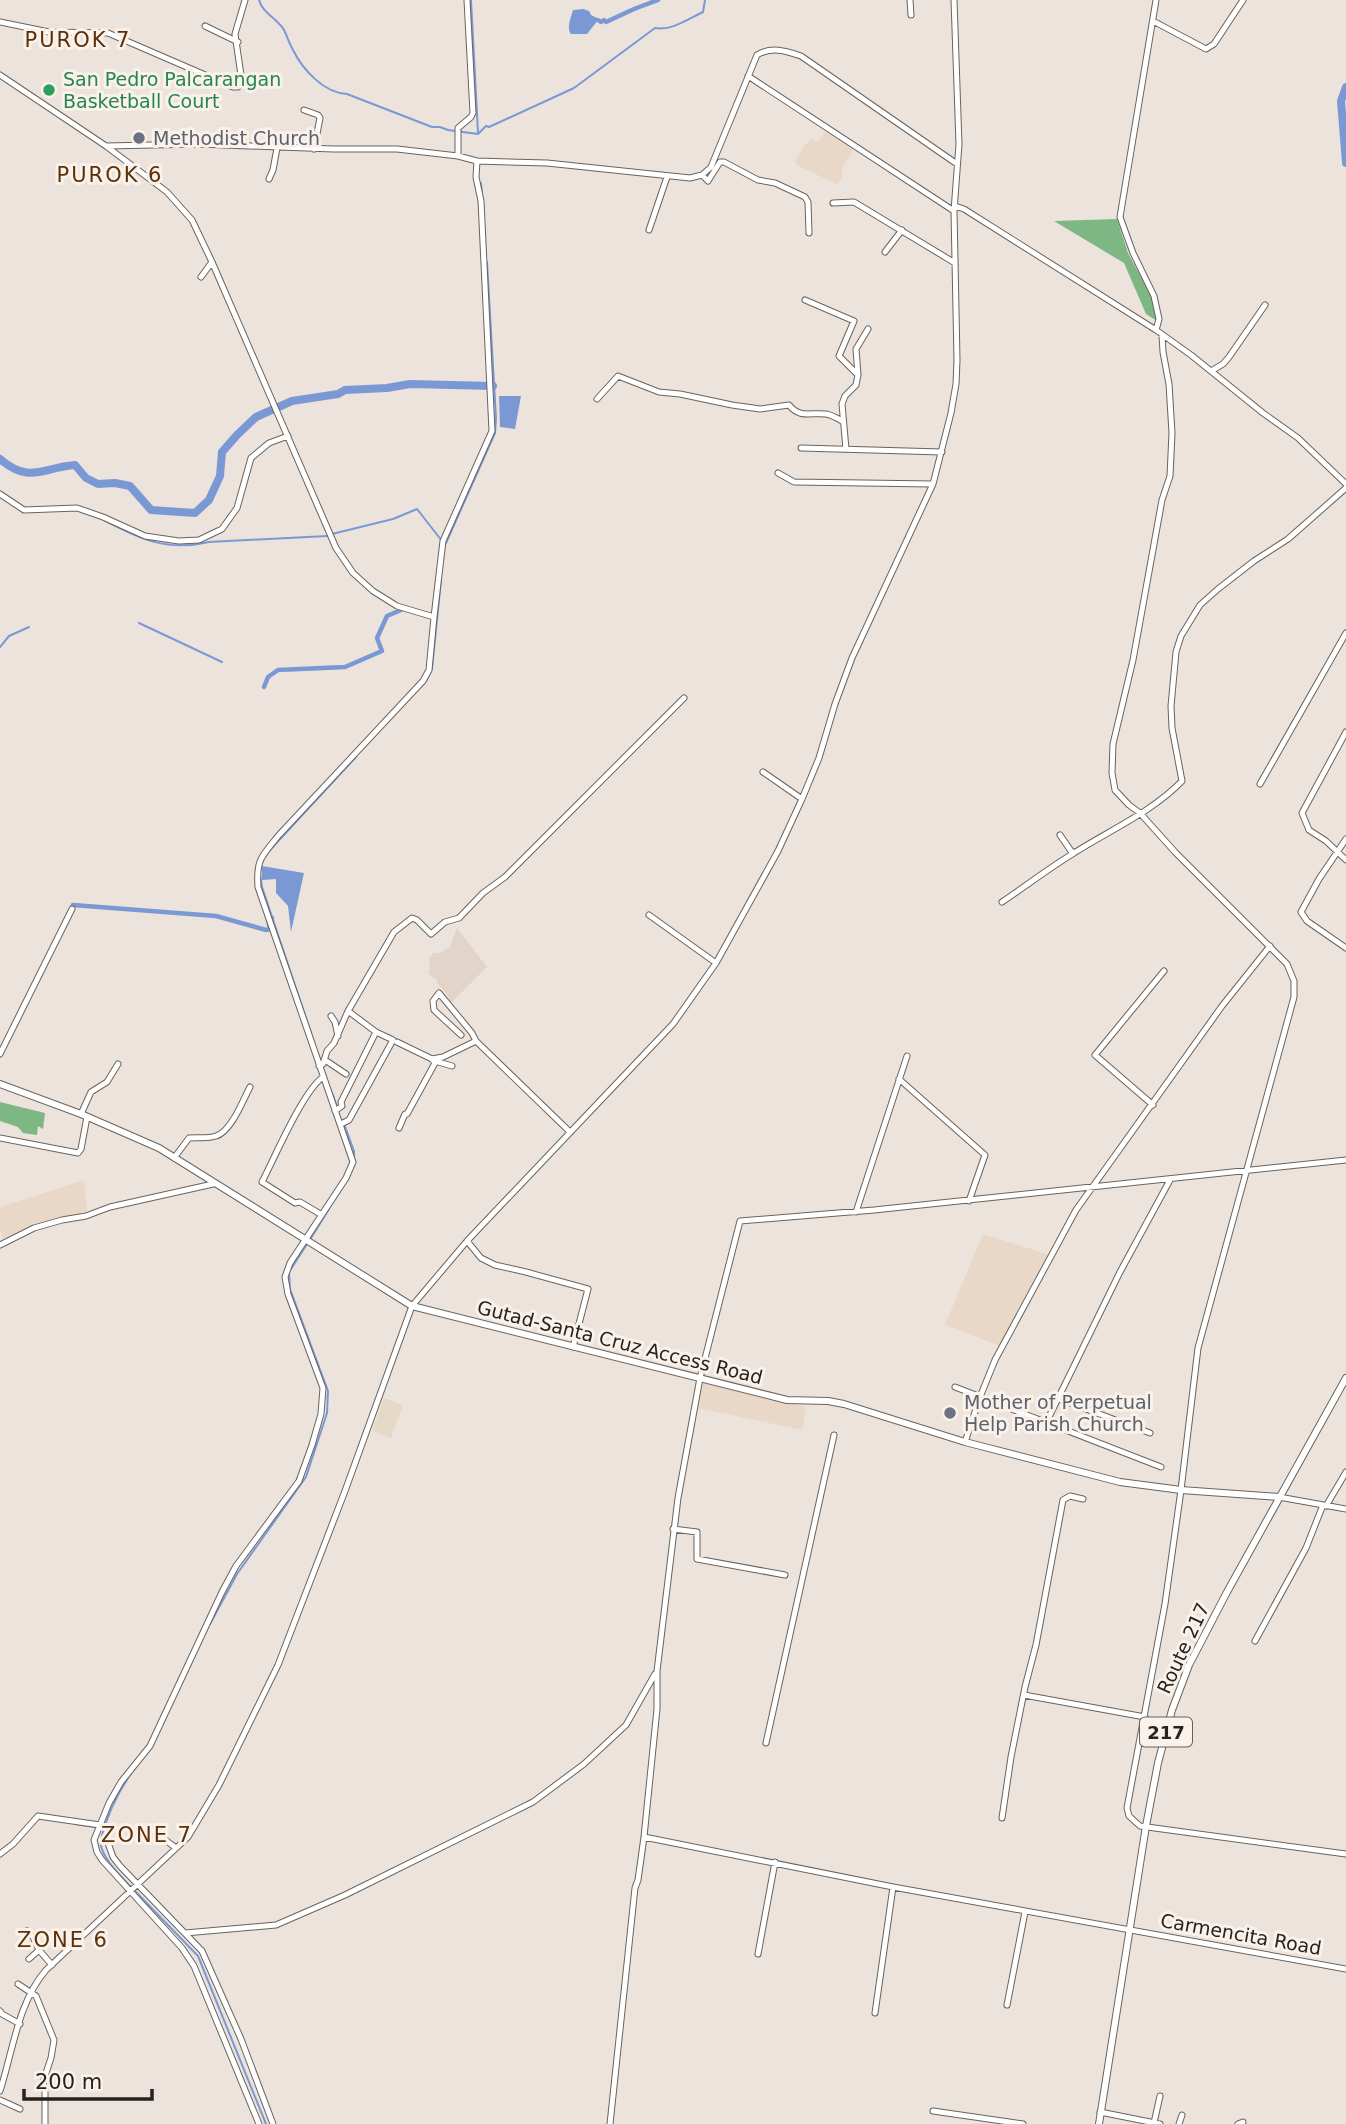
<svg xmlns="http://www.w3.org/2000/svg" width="1346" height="2124" font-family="'DejaVu Sans',sans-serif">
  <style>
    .commercial { fill: #e6dac6 }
    .built { fill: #e3d4ca }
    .education { fill: #e9d8c7 }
    .forest { fill: #7db784 }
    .water { fill: #7a99d4 }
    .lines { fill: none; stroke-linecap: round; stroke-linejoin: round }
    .stream { stroke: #7a99d4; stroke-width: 2 }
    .canal { stroke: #7a99d4; stroke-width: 4.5 }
    .river { stroke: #7a99d4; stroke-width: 8 }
    .minor-casing { stroke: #6a635d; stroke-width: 7 }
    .major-casing { stroke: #6a635d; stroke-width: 8 }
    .minor { stroke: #fff; stroke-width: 5 }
    .major { stroke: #fff; stroke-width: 6 }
    .leisure-dot { fill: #2e9e5b; stroke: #f9f1ea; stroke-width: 2.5 }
    .worship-dot { fill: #6b7280; stroke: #f9f1ea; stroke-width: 2.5 }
    .labels { text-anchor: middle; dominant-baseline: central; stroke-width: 6; stroke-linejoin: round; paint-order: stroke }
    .shield { fill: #f9f1ea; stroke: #65605d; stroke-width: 2 }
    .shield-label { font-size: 18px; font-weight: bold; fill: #252220 }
    .leisure-label { font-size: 19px; fill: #27864d; stroke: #f9f1ea; text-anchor: start }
    .worship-label { font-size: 19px; fill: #5b616d; stroke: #f9f1ea; text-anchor: start }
    .street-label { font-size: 19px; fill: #252220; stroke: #f9f1ea }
    .neighbourhood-label { font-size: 21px; letter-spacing: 2px; fill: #5c3107; stroke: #f9f1ea }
  </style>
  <rect width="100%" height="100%" fill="#ece3dd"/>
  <path class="commercial" d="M384,1398l19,7 -12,33 -19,-7z"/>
  <path class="built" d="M457,928l30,39 -39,39 -4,-5 6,-2 -13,-17v-2l-9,-6 2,-6 -1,-10 5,-5h6l10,-6z"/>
  <path class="education" d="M827,129l28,19 -13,20v8l-4,9 -41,-20 -2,-4 10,-16 7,-6 6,3z
    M84,1180l3,31 -84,27 -3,-9v-22z
    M983,1234l67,21 -50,91 -55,-21z
    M703,1382l103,25 -4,23 -104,-22z"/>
  <path class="forest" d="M1117,219l11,34 24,45 5,23 -11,-7 -22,-51 -70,-42z
    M0,1102l45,11 -2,16 -5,-3 -1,9 -14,-2 -5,-6 -18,-6z"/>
  <path class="water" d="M583,9l6,2 2,4 8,4 -12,15h-16c-5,-7 0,-16 2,-24z
    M499,396h22l-6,33 -15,-2z
    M262,866l42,7 -13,59 -3,-26 -12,-13v-14l-14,1z"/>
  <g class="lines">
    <path class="stream" d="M259,0c4,14 18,18 25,30 3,6 5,13 9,20 10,20 31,43 54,44l85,33h8l8,3 30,4
      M471,0l7,133
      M479,133l7,-7 3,1 85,-39 81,-60c17,3 33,-9 48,-16l2,-12
      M481,183l1,11
      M104,520c36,19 63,32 105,22l118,-6
      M332,534l61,-15 24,-10 25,32
      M446,543l49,-110 1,-15 -9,-156
      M139,623l83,39
      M0,647l9,-11 20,-9
      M426,681l6,-12 9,-89
      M269,851l87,-94
      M260,875l2,12 51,152
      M330,1088l7,18
      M344,1124l10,27v7
      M311,1238l18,-29
      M210,1624l27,-50 69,-97 21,-64 1,-22 -38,-102 -1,-17 18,-28
      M75,1824l20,3
      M131,1887c-12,-13 -28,-27 -31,-45 7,-28 18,-51 35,-74
      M135,1891l63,65 68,168"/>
    <path class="canal" d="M598,20l3,2 3,-2 2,2 28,-13 24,-9
      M264,687l4,-10 10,-7 67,-3 37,-16 -5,-13 10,-22 14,-6
      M73,905l143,11 50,14 4,-1 -2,-9 4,-2"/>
    <path class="river" d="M1346,87l-5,14 5,62
      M0,459c30,25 41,9 75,6l11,13 12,6 17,-1 15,3 21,24 44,3 14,-13 11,-24 2,-24 15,-17 19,-18 36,-16 46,-7 7,-4 42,-2 23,-4 83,2"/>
    <g class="minor-casing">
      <path id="minor" d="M910,0l1,15
        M1153,21l53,28 8,-5 29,-44
        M0,22l49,10 59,1 125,54h5l4,-5 -7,-48 10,-34
        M205,26l33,16
        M0,75l106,71 93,-2 134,5h64l61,7 19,5 70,2 143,15 12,-3 9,-8 46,-112c14,-9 29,-4 44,1l156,108
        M748,76l206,135
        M304,110l14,5 2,3 -6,31
        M106,146l61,46 25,28 20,42 124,286 17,25 20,18 24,15 37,11 -5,53 -6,11 -144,154c-17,21 -23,24 -21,52l95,275 -7,16 -56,85 -5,14 3,17 35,94 -2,26 -9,31 -13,36 -63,85 -14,26 -72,154 -29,36 -12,21 -15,37 3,12 5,8 80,88 12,18 65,158
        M458,156v-28l13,-11 2,-4 -6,-113
        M702,175l6,6 12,-19h4l34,18 17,3 30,14 3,5 1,31
        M269,179l4,-9 4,-22
        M833,203l21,-1 101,61
        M955,206l9,3 192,121 35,25 72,58 35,25 48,46
        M649,230l18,-53
        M885,252l17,-22
        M201,277l11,-15
        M805,300l49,21 -15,35 19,19
        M1156,330l3,-11 -5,-23 -21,-43 -13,-36 36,-217
        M1162,335l1,17 6,32 3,49 -2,43 -8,24 -29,160 -20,84 -1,29 3,17 14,15 11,8 35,39 112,112 7,17v16l-96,351 -17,142 -16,114 -38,204 2,8 11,10 206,28
        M1211,371l12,-7 6,-7 36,-52
        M597,399l21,-23 41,16 21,2 52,11 28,4 29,-4c11,14 22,7 37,9 6,1 11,4 16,7
        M801,448l141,4
        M846,449l-4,-45 3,-8 11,-11 2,-10 -2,-26 12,-20
        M778,473l16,9 139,2
        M0,494l24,16 53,-2 26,9 42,19 34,5 20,-1 23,-11 15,-21 14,-50 18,-15 19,-7
        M434,617l9,-76 49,-110 -11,-230 -5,-24 1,-16
        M1346,732l-44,81 7,17 17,11 20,19
        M763,772l39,27
        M1260,784l86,-151
        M1060,835l11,16 3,1
        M1346,839l-27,40 -18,33 6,9 39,27
        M1002,902c24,-16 47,-34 72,-49 36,-23 78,-41 108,-72l-10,-53 -1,-22 5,-54 5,-16 19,-31 18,-16 36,-28 34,-22 58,-51
        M649,915l67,48
        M331,1016l4,6 3,14
        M461,1035l-27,-25 -1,-9 6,-8 33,40 4,8 94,91
        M397,1042l35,17 11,-2 33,-16
        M0,1054l72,-145
        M325,1060l21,14
        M435,1061l17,5
        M319,1066l4,-2 4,-13 7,-8 14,-32 46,-79 18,-14 5,2 14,14 14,-12 14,-4 24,-25 22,-16 179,-179
        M899,1079l86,76 -16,46
        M1153,1105l-58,-50 69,-84
        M335,1111l7,-5 -1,-4 35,-70
        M81,1114l10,-22 16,-10 11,-18
        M341,1124l8,-4 44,-80 -17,-8 -28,-21
        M399,1128l6,-14h2l28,-51 -3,-4
        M0,1138l78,15 3,-4 6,-32
        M174,1158l15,-20c9,-1 18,1 27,-2 15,-4 27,-36 34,-49
        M856,1212l51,-156
        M322,1215l-22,-13 -5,1 -33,-21c13,-25 41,-91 61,-105
        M467,1241l14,17 14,7 31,7 62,17 -15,58
        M0,1245l34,-17 28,-8 24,-4 24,-9 103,-23
        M955,1387l206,80
        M1057,1398l93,35
        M1046,1423l74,-151 50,-92
        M965,1442l15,-45 15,-37 81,-150 146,-204 48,-60
        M1279,1497l67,12
        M1326,1506l20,-34
        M673,1529l24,3v27l88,16
        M1255,1641l51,-93 17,-43
        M1024,1695l121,22
        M766,1743l68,-308
        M1002,1818l9,-61 14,-70 11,-42 27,-145 7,-4 13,3
        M152,1830l24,18
        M644,1837l249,50 453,82
        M108,1843l5,14 7,9 82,85 39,88 32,85
        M0,1854l13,-10 25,-28 62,9
        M27,1931l6,6 6,13 13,15
        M185,1933l91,-8 69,-30 188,-93 51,-38 42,-39 29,-51
        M758,1954l17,-92
        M29,1959l10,-9
        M18,1984l18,12 18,44 -3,18 -8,24 2,8v34
        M1007,2005l18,-93
        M0,2011l2,3 18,10
        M875,2013l18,-126
        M0,2091c13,-40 18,-89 46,-121l142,-133 31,-52 59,-120 67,-174 67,-185 55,-65 206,-217 43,-61 62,-112 24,-52 17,-41 16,-54 17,-46 81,-174 18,-71 5,-29 1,-24 -3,-149 5,-67 -5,-144
        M0,2100l20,9
        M933,2111l90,13
        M1100,2112l60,12
        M1154,2123l6,-27
        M610,2124l25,-236 3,-8 6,-43 13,-128v-38l21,-173 22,-120 40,-157 134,-11 472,-50
        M1179,2124l3,-9
        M1238,2124l5,-2"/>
    </g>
    <g class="major-casing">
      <path id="major" d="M0,1084l81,30 78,34 253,158 375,94 41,1 16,3 121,38 155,40 61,8 98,7
        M1099,2124l47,-298 12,-63 14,-53 17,-45 38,-73 119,-214"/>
    </g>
    <use href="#minor" class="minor"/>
    <use href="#major" class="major"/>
  </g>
  <circle class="leisure-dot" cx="49" cy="90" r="7"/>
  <g class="worship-dot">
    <circle cx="139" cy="138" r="7"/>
    <circle cx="950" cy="1413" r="7"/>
  </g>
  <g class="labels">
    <rect class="shield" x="1140" y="1717.5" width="52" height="29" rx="5"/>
    <g class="shield-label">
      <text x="1166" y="1732">217</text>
    </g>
    <g class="leisure-label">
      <text x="63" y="79">San Pedro Palcarangan<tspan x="63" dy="22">Basketball Court</tspan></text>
    </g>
    <g class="worship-label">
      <text x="153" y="138">Methodist Church</text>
      <text x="964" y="1402">Mother of Perpetual<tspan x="964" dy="22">Help Parish Church</tspan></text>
    </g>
    <g class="street-label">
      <text transform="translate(620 1342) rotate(14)">Gutad-Santa Cruz Access Road</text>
      <text transform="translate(1183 1648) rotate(-65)">Route 217</text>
      <text transform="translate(1241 1934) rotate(10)">Carmencita Road</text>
    </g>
    <g class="neighbourhood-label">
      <text x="78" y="40">PUROK 7</text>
      <text x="110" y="175">PUROK 6</text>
      <text x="147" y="1835">ZONE 7</text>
      <text x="63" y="1940">ZONE 6</text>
    </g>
  </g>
  <path d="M24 2089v10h128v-10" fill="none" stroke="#252220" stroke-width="3.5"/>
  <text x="35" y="2089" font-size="21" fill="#252220" stroke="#f9f1ea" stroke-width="5" paint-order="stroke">200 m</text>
</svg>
